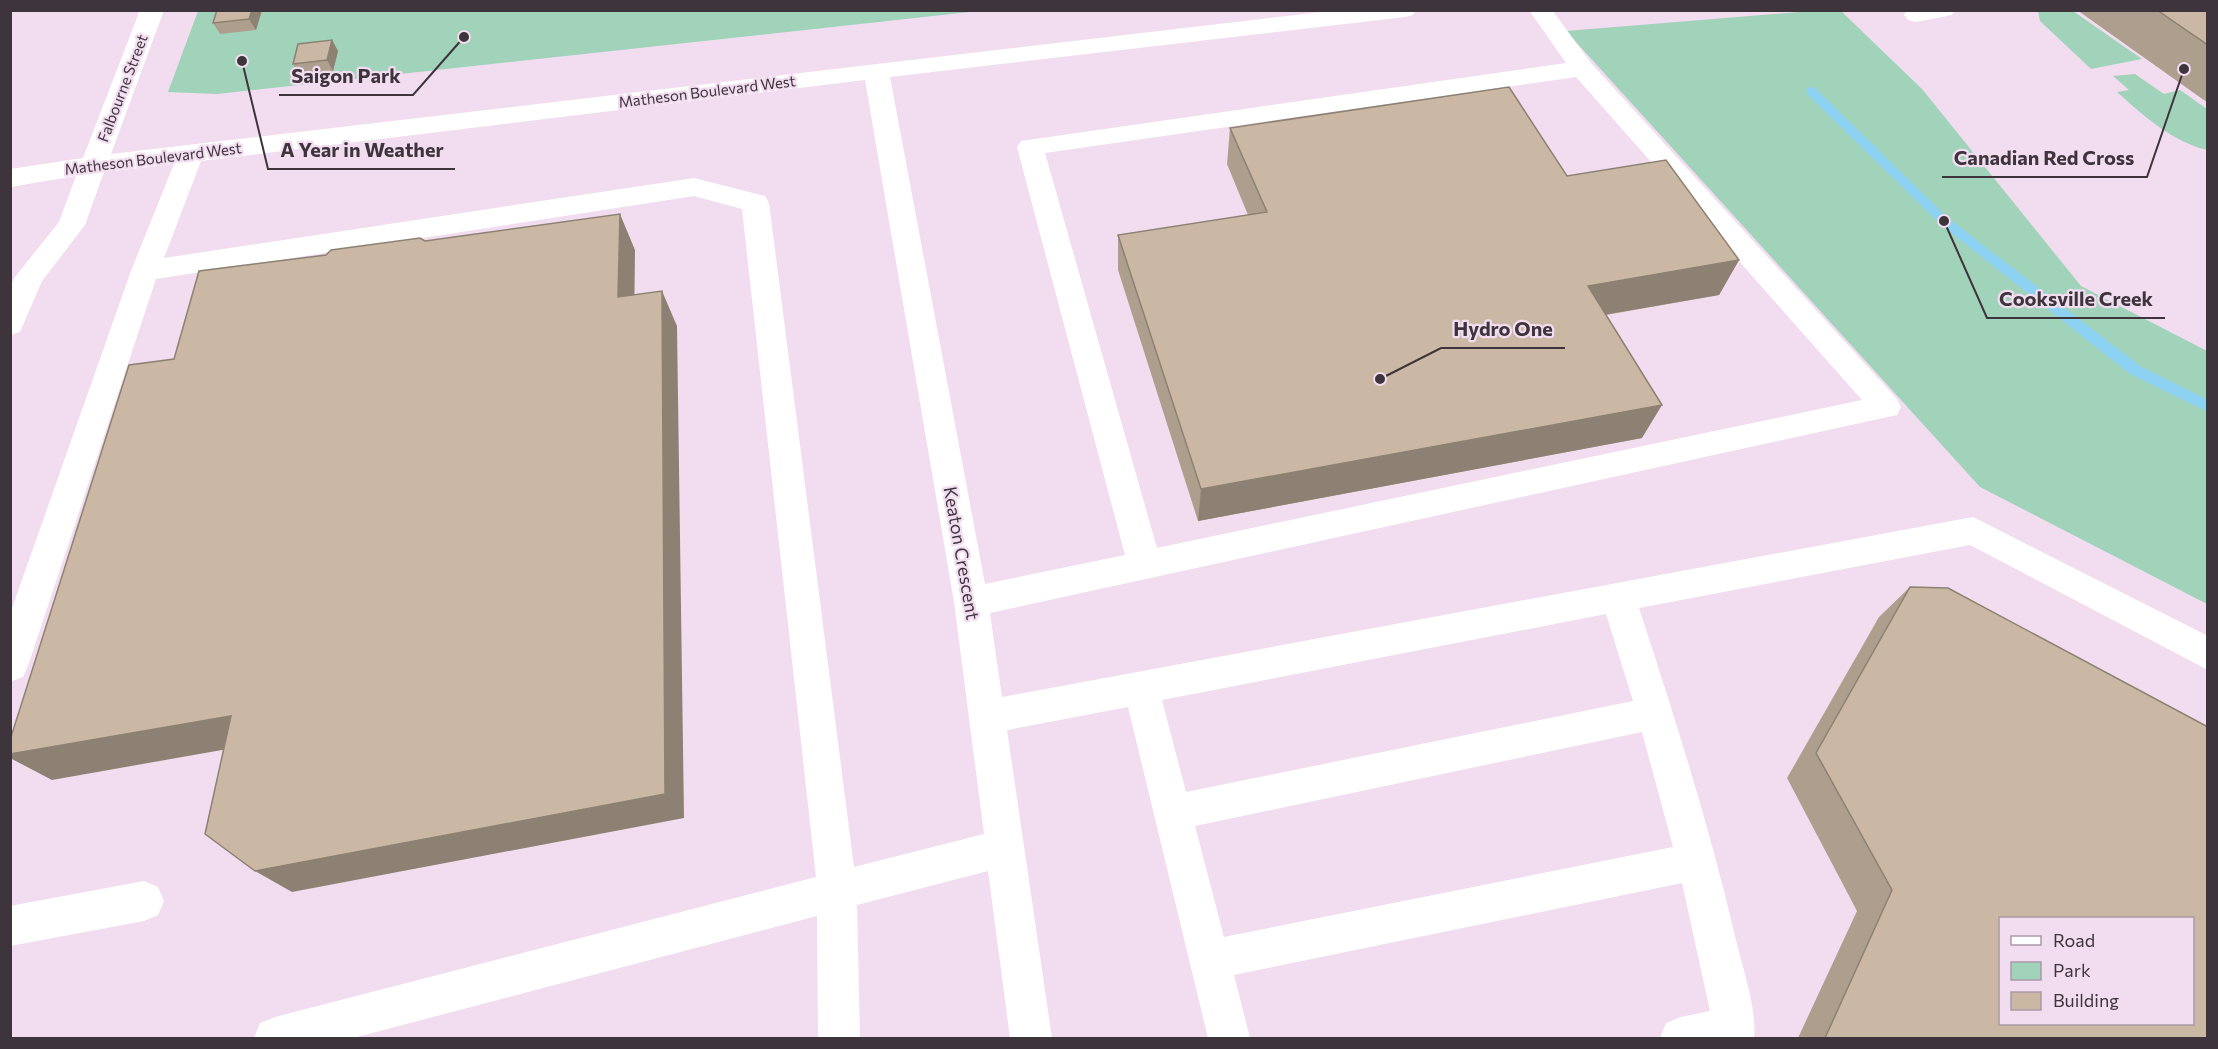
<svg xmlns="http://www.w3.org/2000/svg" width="2218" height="1049" font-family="Commissioner,sans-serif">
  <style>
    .green { fill: #a1d2ba }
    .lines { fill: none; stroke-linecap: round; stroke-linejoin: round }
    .stream { fill: #8dd2f2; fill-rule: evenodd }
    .minor { fill: #fff; fill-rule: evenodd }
    .wall { fill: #ae9e8d }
    .shaded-wall { fill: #8d8173 }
    .building { fill: #cab8a4; stroke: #8d8173; stroke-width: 1.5; fill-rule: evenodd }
    .labels { text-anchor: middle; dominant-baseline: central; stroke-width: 4.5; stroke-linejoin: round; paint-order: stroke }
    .far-street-label { font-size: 15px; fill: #3d343c; stroke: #f2ddf0 }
    .street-label { font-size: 18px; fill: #3d343c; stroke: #f2ddf0 }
    .leader { fill: none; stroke: #3d343c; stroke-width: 2 }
    .callout-dot { fill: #3d343c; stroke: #f2ddf0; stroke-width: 2 }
    .callout-label { font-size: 20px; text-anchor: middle; font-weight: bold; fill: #3d343c; stroke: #f2ddf0; stroke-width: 4.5; stroke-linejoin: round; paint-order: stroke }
  </style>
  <rect width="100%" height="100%" fill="#f2ddf0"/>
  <path class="green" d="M198,11h781l-716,78 -46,5 -49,-2z
    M1811,11h30l81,78 159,197 126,65v253l-227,-117 -414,-456z
    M2038,11h35l69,48 -51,10 -51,-48z
    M2135,74l29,20 16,-4 27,19v41c-36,-9 -63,-34 -90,-58l12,-2 -16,-14z"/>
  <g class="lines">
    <path class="stream" d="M1811,87l4,1 133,130 192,148 68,34v12l-78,-38 -190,-150 -133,-130v-6z"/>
    <path class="minor" d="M140,10h24l-53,144 1227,-144h78l-3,5 -8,2 -515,60 95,507 140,-29 -108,-408 4,-6 545,-78 -37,-53h23l39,53 306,336 4,8 -4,8 -907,198 12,84 971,-180 235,119v34l-238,-125 -331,63c36,110 71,220 97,332 7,29 21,70 18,98h-94l6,-15 15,-6 29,-6 -28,-128 -448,92 16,63h-42l-80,-331 -121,23 45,308h-42l-22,-167 -131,34 3,133h-42l-1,-122 -464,122h-99l6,-15 15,-6 541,-140 -74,-668 -48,-13 -538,83 -128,387 -5,11 -13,5v-68l121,-343 43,-107 -70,8 -19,53 -43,56 -22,51 -10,3v-48l5,-10 44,-55 17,-46 -66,11v-18l73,-11zM1576,77l286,323 -705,148 -112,-395zM865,80l89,522 30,232 -130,33 -85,-664 -4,-7 -71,-18 -530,80 37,-97zM1606,614l27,87 -447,91 -24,-92zM1642,732l31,115 -449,90 -29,-111z
      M1907,10h48l-3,5 -36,7 -8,-2 -4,-5z
      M144,881l14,6 6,14 -6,14 -14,6 -134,25v-40z"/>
  </g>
  <path class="wall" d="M262,10l-6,20 -36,4 -7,-11z
    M2077,10h131v93z
    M332,40l6,11 -5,20 -34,4 -6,-11z
    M1230,128l337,48 172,84 -20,35 -113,20 36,123 -444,83 -80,-251v-35l130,-20 -21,-51z
    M1910,587l296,140 2,-4v315h-410l59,-127 -70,-133 92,-161z"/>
  <path class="shaded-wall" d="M252,10h10l-6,20 -7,-11z
    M332,40l6,11 -5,20 -6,-11z
    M620,214l15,36 -1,82 -16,-35z
    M1739,260l-20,35 -146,25 15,-34z
    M662,291l15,35 7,492 -392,74 -37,-21z
    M1662,405l-20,33 -444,83 3,-32z
    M231,716l36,26 -215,38 -42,-22v-4z"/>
  <path class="building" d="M217,10h35l-3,9 -36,4z
    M2157,10h51v35z
    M332,40l-5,20 -34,4 5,-20z
    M1509,87l58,89 99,-16 73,100 -151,26 74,119 -461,84 -83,-254 149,-23 -37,-84z
    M620,214l-2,83 44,-6 3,503 -410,77 -50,-37 26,-118 -221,38v-14l119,-375 45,-6 25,-88 127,-16 5,-5 89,-12 5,3z
    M1910,587l38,1 260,139v311h-383l67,-148 -76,-137zM2001,918h192v105h-192z"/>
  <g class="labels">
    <g class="far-street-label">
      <text transform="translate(122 88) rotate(-69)">Falbourne Street</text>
      <text transform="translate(707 91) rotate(-7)">Matheson Boulevard West</text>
      <text transform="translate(153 158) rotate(-7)">Matheson Boulevard West</text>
    </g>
    <g class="street-label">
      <text transform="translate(962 553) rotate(80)">Keaton Crescent</text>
    </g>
  </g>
  <path class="leader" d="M464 37L413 95H279M242 61L268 169H455M2184 69L2147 177H1942M1944 221L1987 318H2165M1380 379L1441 348H1565"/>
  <g class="callout-dot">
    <circle cx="464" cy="37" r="6"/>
    <circle cx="242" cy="61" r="6"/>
    <circle cx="2184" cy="69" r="6"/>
    <circle cx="1944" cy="221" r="6"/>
    <circle cx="1380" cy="379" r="6"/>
  </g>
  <g class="callout-label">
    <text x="346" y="83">Saigon Park</text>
    <text x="362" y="157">A Year in Weather</text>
    <text x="2044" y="165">Canadian Red Cross</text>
    <text x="2076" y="306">Cooksville Creek</text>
    <text x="1503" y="336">Hydro One</text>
  </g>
  <rect width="2218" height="1049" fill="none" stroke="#3d343c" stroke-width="24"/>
  <rect x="1999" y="917" width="195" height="108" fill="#f2ddf0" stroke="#aa99a8" stroke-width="1.5"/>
  <rect x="2011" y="936" width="30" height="9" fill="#ffffff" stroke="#aa99a8" stroke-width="1.5"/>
  <text x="2053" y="947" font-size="18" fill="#3d343c">Road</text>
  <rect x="2011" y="962" width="30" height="18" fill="#a1d2ba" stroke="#aa99a8" stroke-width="1.5"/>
  <text x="2053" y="977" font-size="18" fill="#3d343c">Park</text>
  <rect x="2011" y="992" width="30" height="18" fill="#cab8a4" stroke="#aa99a8" stroke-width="1.5"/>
  <text x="2053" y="1007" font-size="18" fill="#3d343c">Building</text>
</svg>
